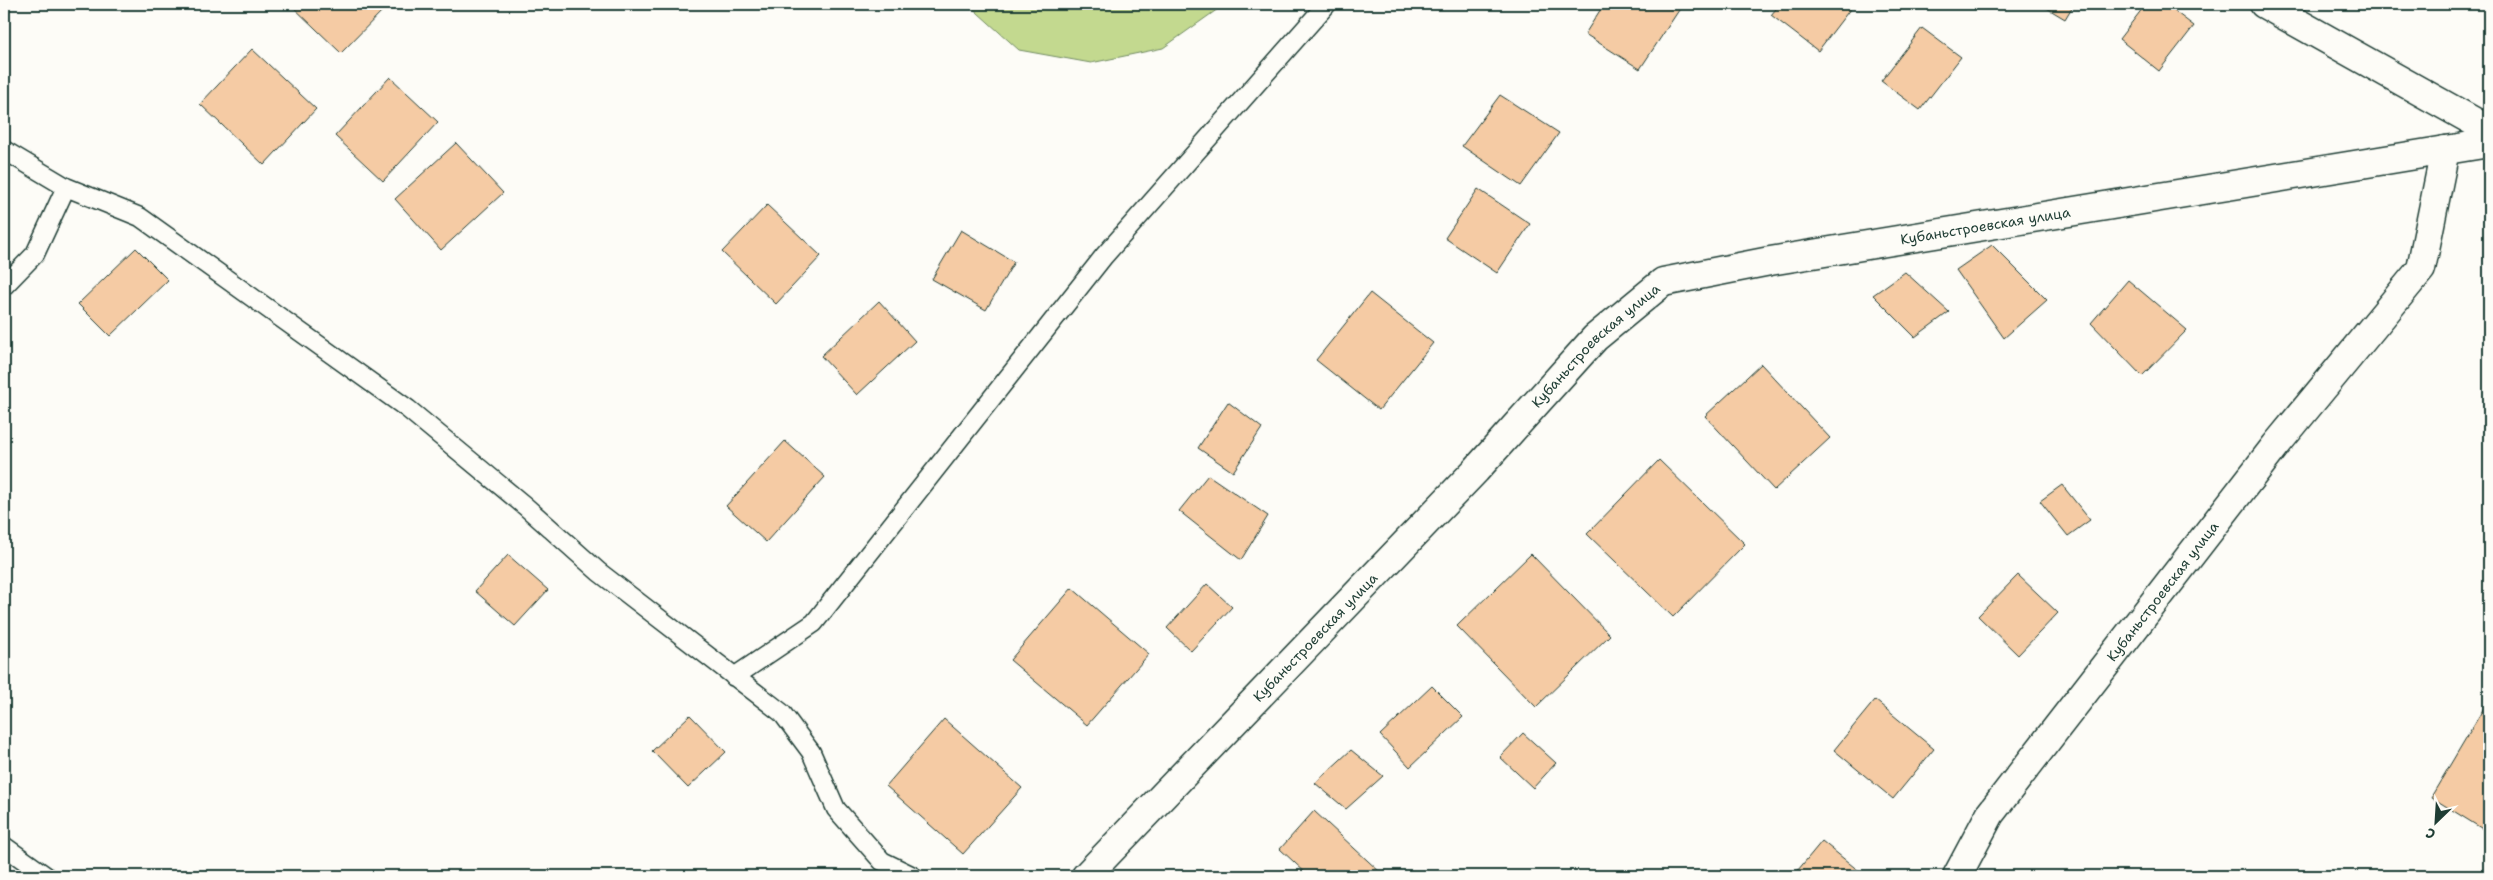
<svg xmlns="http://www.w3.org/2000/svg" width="2493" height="880" font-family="'Shantell Sans',sans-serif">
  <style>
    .green { fill: #c3d98f; stroke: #718b62 }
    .building { fill: #f5cba4; stroke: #1f3d34 }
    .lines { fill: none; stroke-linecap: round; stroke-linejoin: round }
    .lane-casing { stroke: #1f3d34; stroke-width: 21 }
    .street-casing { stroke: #1f3d34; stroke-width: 31 }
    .lane { stroke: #fdfcf7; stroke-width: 18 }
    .street { stroke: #fdfcf7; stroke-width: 28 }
    .labels { text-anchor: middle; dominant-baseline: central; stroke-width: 4.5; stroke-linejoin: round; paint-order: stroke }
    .street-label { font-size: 14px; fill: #1f3d34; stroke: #fdfcf7 }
  </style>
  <rect width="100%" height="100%" fill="#fdfcf7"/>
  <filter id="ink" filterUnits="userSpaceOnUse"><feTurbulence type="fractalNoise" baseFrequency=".02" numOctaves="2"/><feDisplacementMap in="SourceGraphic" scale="10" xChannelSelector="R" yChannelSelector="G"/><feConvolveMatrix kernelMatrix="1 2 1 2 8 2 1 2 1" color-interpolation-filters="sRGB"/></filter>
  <g filter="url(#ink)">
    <path class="green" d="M968,4h257l-62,44 -72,15 -72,-13z"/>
    <path class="building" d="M290,4h93l3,3 -45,46z
      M1604,4h79l-43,65 -55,-35z
      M1780,4h74l-36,47 -47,-36z
      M2040,4h34l-9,15z
      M2146,4h19l29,22 -35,45 -40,-32z
      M1922,28l39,29 -41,53 -39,-29z
      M252,49l64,60 -52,56 -64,-61z
      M390,77l48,45 -55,59 -48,-45z
      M1500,95l59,38 -38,53 -59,-40z
      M456,143l47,50 -62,57 -46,-51z
      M1478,189l52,35 -33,49 -52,-35z
      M767,205l54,51 -45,48 -54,-52z
      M961,230l53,32 -28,48 -54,-31z
      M1992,245l55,55 -43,38 -48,-68z
      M136,248l32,32 -58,56 -32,-32z
      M1905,272l44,40 -34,25 -42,-42z
      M2128,280l59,50 -45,46 -51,-53z
      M1370,293l63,50 -54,67 -63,-50z
      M879,301l36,40 -58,54 -36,-39z
      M1761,364l69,74 -56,52 -69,-74z
      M1228,402l34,26 -29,44 -35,-24z
      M785,441l40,36 -59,65 -40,-36z
      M1659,460l86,84 -72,73 -86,-83z
      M1208,475l60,41 -27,44 -62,-49z
      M2062,485l28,35 -22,16 -28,-35z
      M1531,554l79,81 -74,72 -79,-81z
      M508,555l40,35 -33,36 -40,-35z
      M2018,575l40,38 -40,42 -40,-39z
      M1207,584l25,23 -41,44 -24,-23z
      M1072,588l77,66 -62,71 -77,-65z
      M1432,686l31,31 -53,50 -30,-32z
      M1875,700l59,49 -41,50 -59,-49z
      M2488,701l1,1v131l-58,-36z
      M690,715l36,37 -38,36 -36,-37z
      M944,719l78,69 -59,66 -77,-68z
      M1523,733l33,30 -23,25 -33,-31z
      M1351,750l32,26 -37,33 -31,-26z
      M1314,811l67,62 -3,3h-69l-29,-27z
      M1822,841l43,35h-72z"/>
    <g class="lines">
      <g class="lane-casing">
        <path id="lane" d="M4,150l62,37 74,30 268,192 117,97 74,66 183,141 29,39 25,57 46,52 31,15
          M4,286l31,-32 31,-67
          M734,677l80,-54 290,-367 223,-252
          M4,846l42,30"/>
      </g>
      <g class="street-casing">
        <g id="street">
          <path d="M2264,4l225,126"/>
          <path id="s1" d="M1086,876l390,-406 119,-132 68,-56 107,-21 719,-118"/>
          <path id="s2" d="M1957,876l33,-62 286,-369 145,-176 24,-119"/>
        </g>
      </g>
      <use href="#lane" class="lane"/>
      <use href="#street" class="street"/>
    </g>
  </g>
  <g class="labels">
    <g class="street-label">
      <text stroke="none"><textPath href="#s1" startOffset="1156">Кубаньстроевская улица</textPath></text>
      <text stroke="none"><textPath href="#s1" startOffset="736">Кубаньстроевская улица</textPath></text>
      <text stroke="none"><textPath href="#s2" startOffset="352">Кубаньстроевская улица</textPath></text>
      <text stroke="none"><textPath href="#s1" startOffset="331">Кубаньстроевская улица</textPath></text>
    </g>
  </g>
  <rect width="2493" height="880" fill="none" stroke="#fdfcf7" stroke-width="20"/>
  <rect x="10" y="10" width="2473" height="860" fill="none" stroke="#1f3d34" stroke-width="2" filter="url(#ink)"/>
  <g transform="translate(2436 822) rotate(205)" stroke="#fdfcf7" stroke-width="4" paint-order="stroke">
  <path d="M0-4L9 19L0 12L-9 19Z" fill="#1f3d34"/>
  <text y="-8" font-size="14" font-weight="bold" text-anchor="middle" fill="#1f3d34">С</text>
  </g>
</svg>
